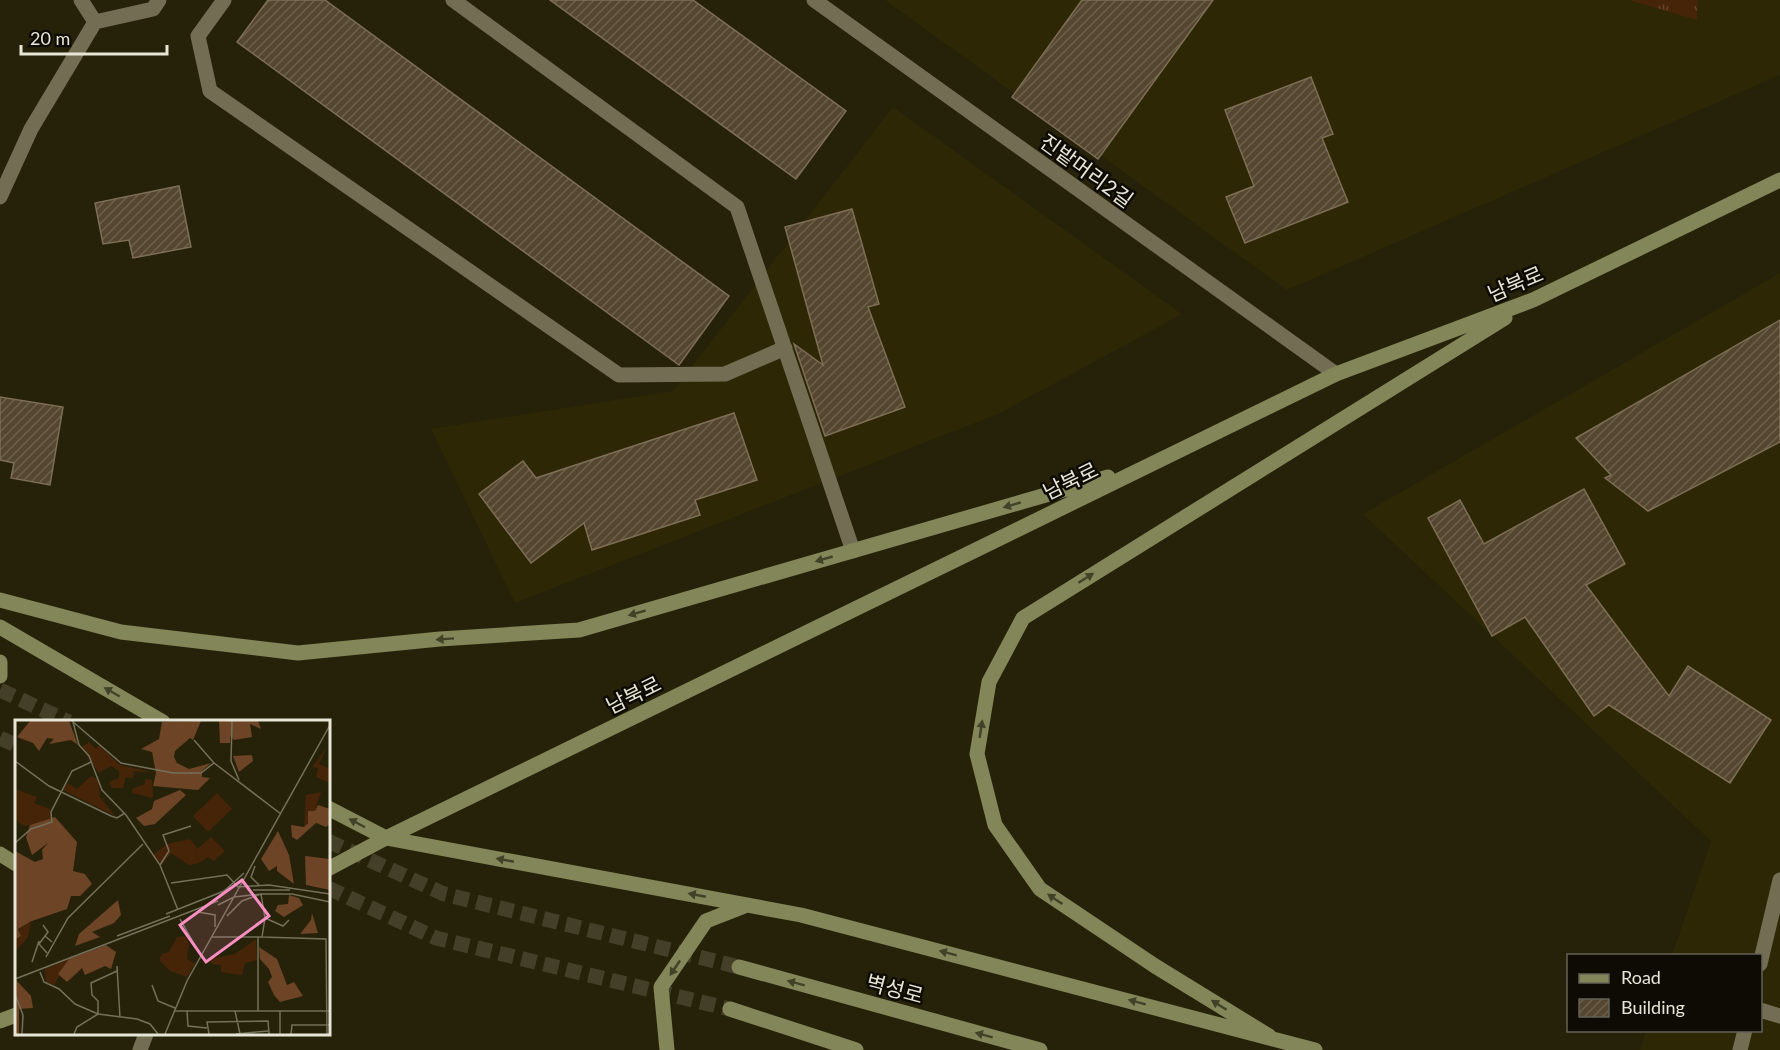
<svg xmlns="http://www.w3.org/2000/svg" width="1780" height="1050" font-family="Lato,'Noto Sans KR',sans-serif">
  <style>
    .built { fill: #2d2705 }
    .grass { fill: url(#grass-tufts) }
    .building { fill: url(#building-hatch); stroke: #7e6e56; stroke-width: 1.5 }
    .lines { fill: none; stroke-linecap: round; stroke-linejoin: round }
    .secondary-tunnel { stroke: #433f28; stroke-width: 15; stroke-dasharray: 15 8; stroke-linecap: butt }
    .service { stroke: #736e53; stroke-width: 15 }
    .minor { stroke: #736e53; stroke-width: 15 }
    .secondary { stroke: #828658; stroke-width: 15 }
    .oneway { fill: #424229 }
    .labels { text-anchor: middle; dominant-baseline: central; stroke-width: 5; stroke-linejoin: round; paint-order: stroke }
    .street-label { font-size: 21px; fill: #e7e5d6; stroke: #0d0b03 }
    .inset-road { fill: none; stroke: #73705b; stroke-width: 1.5 }
    .view { fill: #fb8fc4; fill-opacity: 0.15; stroke: #fb8fc4; stroke-width: 3 }
    .inset-edge { fill: none; stroke: #e7e5d6; stroke-width: 3 }
  </style>
  <defs>
    <pattern id="grass-tufts" width="24" height="20" patternUnits="userSpaceOnUse" patternTransform="scale(1.5)"><rect width="24" height="20" fill="#462408"/><path d="M3 7l-1-3M5 7V3M7 7l1-3M15 17l-1-3M17 17v-4M19 17l1-3" fill="none" stroke="#61442b"/></pattern>
    <pattern id="building-hatch" width="6" height="6" patternUnits="userSpaceOnUse" patternTransform="scale(1.5)"><rect width="6" height="6" fill="#54462f"/><path d="M-1 1l2-2M0 6l6-6M5 7l2-2" fill="none" stroke="#6d614c"/></pattern>
  </defs>
  <rect width="100%" height="100%" fill="#262209"/>
  <path class="built" d="M885,0h744l68,19 1,-19h82v75l-493,215z
    M893,107l289,207 -184,100 -483,189 -84,-174 242,-38z
    M1780,273v777h-140l6,-19 114,-1v-74l-88,-1 39,-114 -348,-327z"/>
  <path class="grass" d="M1629,0h69l-1,20z"/>
  <path class="building" d="M268,0h57l404,296 -50,69 -442,-323z
    M550,0h143l153,111 -50,68z
    M1082,0h131l-115,159 -86,-62z
    M1311,77l22,57 -11,4 26,64 -103,41 -19,-46 28,-11 -29,-76z
    M179,186l12,61 -58,11 -4,-18 -26,4 -8,-41z
    M852,209l27,95 -11,3 37,100 -80,29 -31,-92 29,21 -38,-138z
    M1780,320v122l-132,69 -43,-33 6,-3 -35,-37z
    M0,397l63,10 -13,78 -39,-7 3,-15 -14,-3z
    M734,413l23,67 -62,20 5,15 -108,35 -8,-27 -53,40 -52,-69 44,-33 13,17z
    M1584,489l41,75 -39,21 83,111 19,-30 83,54 -41,63 -121,-78 -15,11 -69,-99 -33,19 -64,-118 32,-18 24,44z"/>
  <g class="lines">
    <path class="secondary-tunnel" d="M0,690l69,32
      M0,738l16,7
      M328,841l116,53 295,73
      M328,888l108,50 294,71"/>
    <path class="service" d="M224,0l-26,36 12,55 409,284 106,-1 60,-26
      M453,0l284,207 116,344
      M1760,1010l20,6"/>
    <path class="minor" d="M81,0l14,22
      M814,0l522,374
      M0,197l31,-68 64,-107 58,-13 6,-9
      M1760,964l20,-84
      M140,1050l6,-16
      M1740,1050l5,-20"/>
    <path class="secondary" d="M0,600l121,32 177,21 142,-14 139,-9 529,-153
      M0,627l163,95
      M0,662v14
      M328,808l58,30 415,77 514,135
      M0,854l16,10
      M328,869l58,-31 950,-464 197,-74 247,-120
      M739,967l301,83
      M730,1009l126,41
      M0,1021l16,-6
      M1269,1036l-114,-70 -115,-77 -45,-64 -18,-71 12,-72 34,-64 482,-300
      M667,1050l-6,-63 45,-66 41,-16"/>
  </g>
  <defs><path id="oneway-solid" d="M-6-.8H1V-3.2L6.5 0L1 3.2V.8H-6Z" transform="scale(1.5)"/></defs>
  <g class="oneway">
    <use href="#oneway-solid" transform="translate(1012 505) rotate(164)"/>
    <use href="#oneway-solid" transform="translate(824 559) rotate(164)"/>
    <use href="#oneway-solid" transform="translate(1086 578) rotate(-32)"/>
    <use href="#oneway-solid" transform="translate(637 613) rotate(164)"/>
    <use href="#oneway-solid" transform="translate(445 639) rotate(176)"/>
    <use href="#oneway-solid" transform="translate(112 692) rotate(-150)"/>
    <use href="#oneway-solid" transform="translate(981 729) rotate(-81)"/>
    <use href="#oneway-solid" transform="translate(357 823) rotate(-152)"/>
    <use href="#oneway-solid" transform="translate(505 860) rotate(-169)"/>
    <use href="#oneway-solid" transform="translate(697 895) rotate(-169)"/>
    <use href="#oneway-solid" transform="translate(1055 899) rotate(-146)"/>
    <use href="#oneway-solid" transform="translate(948 953) rotate(-165)"/>
    <use href="#oneway-solid" transform="translate(675 968) rotate(124)"/>
    <use href="#oneway-solid" transform="translate(796 983) rotate(-165)"/>
    <use href="#oneway-solid" transform="translate(1137 1002) rotate(-165)"/>
    <use href="#oneway-solid" transform="translate(1219 1005) rotate(-148)"/>
    <use href="#oneway-solid" transform="translate(984 1035) rotate(-165)"/>
  </g>
  <g class="labels">
    <g class="street-label">
      <text transform="translate(1087 170) rotate(36)">진밭머리2길</text>
      <text transform="translate(1515 283) rotate(-23)">남북로</text>
      <text transform="translate(1070 480) rotate(-26)">남북로</text>
      <text transform="translate(633 694) rotate(-26)">남북로</text>
      <text transform="translate(895 988) rotate(15)">벽성로</text>
    </g>
  </g>
  <g transform="translate(15 720)">
    <rect width="315" height="315" fill="#262209"/>
    <path d="M74,22l7,7 3,-4 21,20 36,8 -22,-2 -1,7 -7,-1 -3,11h-11l-3,-6 10,-4v-7l-8,-5 -12,7 -17,-26zM312,27l-8,17 11,5v14l-14,-6 2,-9 -6,-1zM76,56l7,3 2,18 15,19 -52,-26 4,-7 10,6zM130,59l7,1 1,18 -21,-5v-4l13,-5zM0,69l22,8 -3,6 16,6 2,9 -26,8 -7,-3 -4,-5zM306,72l-6,19 -11,16 2,-32zM175,119l8,10 -4,3 5,11 -10,2 -18,-12 -9,12 -9,-10 14,-11zM170,216l4,8 -2,15 8,5 -8,13 -17,-6 -11,-11 3,-6 7,-2 8,-15zM241,219l1,21 -12,3 -3,12 -21,-3v-7l-9,-1 -3,-5 26,-5zM54,239l-15,26 -8,-3 -1,-13z" fill="#462408"/>
    <path d="M15,1h39l9,24 -7,-5 -22,4 5,-5 -7,-1 -8,13 -6,-8 -16,-6zM186,1l-8,19 -3,-2 -15,13 -1,6 3,6 12,6 22,-6 -9,8v6l8,1 -12,12 -45,-4 3,-13 -4,-21 -11,-3 18,-10 3,-17zM204,1h39l3,8 -11,-5 2,13 -18,3 -4,-4v7h-10zM237,35l1,6 -14,11 -6,-16zM165,70l6,5 -31,29 -11,2 -8,-8 16,-9 2,-8zM303,85l12,4v15l-4,3 -10,-4 -19,17 -5,-3 -1,-12 13,2 4,-4v-12h7zM40,97l22,25 -4,29 12,3 7,10 -12,12h-9l-4,13 -35,12 -14,8 3,7 -6,4v-89l20,11 8,-3 -1,-9 6,-7 -16,12 -6,-18 4,-12zM263,111l11,24 5,29 -17,-13v-5l-8,5 -8,-12zM290,136l25,3v31l-24,-5zM274,175l10,3 4,7 -19,12 -9,-6 3,-6 10,-1zM103,180l3,15 -7,8 -22,9 8,5 -25,9 4,-12zM297,193l6,20 -18,1 11,-14zM91,225l10,7 -5,17 -6,-3 -20,9 -3,-7 -15,14 -9,-8 11,-15zM244,227l18,12 10,26 7,-3 9,14 -23,6 -6,-7 -6,-13 4,-5 -3,-8 -9,-10zM0,259l16,17 2,12 -14,1v25h-4z" fill="#6d4425"/>
    <path d="M16,201l-3,16 -13,15v-12l6,-4 -3,-6z" fill="#462408"/>
    <path d="M202,73l15,16 -24,23 -15,-16zM196,117l14,14 -11,10 -6,-4 -9,6 -5,-11z" fill="#462408"/>
    <path class="inset-road" d="M57,1l49,42 52,10h28l13,-10 67,51M217,1l-1,40 8,19M58,2l6,23 10,11 13,34 24,25 34,50 18,45M179,20l20,23M0,41l34,25 62,30 6,2 8,-5M0,123l16,-14 21,-7 -1,-10 21,-41 19,-9M145,145l9,-14 -6,-16 28,-9M240,146l-4,11 8,8M156,163l56,-8 11,12M223,167l31,-2 61,9M238,170h37M203,185l16,-8 27,-3M183,192l17,3v12M151,194l58,-23 20,-18M212,196l15,-15 19,-7h31l38,8M250,198l18,8 6,-6M165,199l21,37M28,205l5,7 -3,4 7,6M30,216l-6,8 8,9M102,216l53,-20M197,217h50l3,-19 -4,-24M243,217v74M247,217l64,2 1,95M31,237l22,-39 75,-74M17,242l7,-21M102,246l3,52M25,252l4,10 15,7 16,15 23,10 39,5 13,5 8,10M0,259l203,-78M137,265l6,16 17,7M0,274l8,21 -1,19M160,291h155M172,291l1,15 19,2M220,291l5,23M265,291v23M59,314l3,-7 21,-13v-13l-6,-6 -1,-12 26,-12M150,314l22,-53 143,-256M194,314l-2,-12 61,-1 1,13M221,314l32,-3M276,314l1,-9h38"/>
    <path class="view" d="M227,160l27,36 -63,46 -26,-37z"/>
    <rect width="315" height="315" class="inset-edge"/>
  </g>
  <rect x="1567" y="954" width="195" height="78" fill="#0d0b03" stroke="#646257" stroke-width="1.5"/>
  <rect x="1579" y="974" width="30" height="9" fill="#828658" stroke="#646257" stroke-width="1.5"/>
  <text x="1621" y="984" font-size="18" fill="#e7e5d6">Road</text>
  <rect x="1579" y="999" width="30" height="18" fill="url(#building-hatch)" stroke="#646257" stroke-width="1.5"/>
  <text x="1621" y="1014" font-size="18" fill="#e7e5d6">Building</text>
  <path d="M21 45v9h146v-9" fill="none" stroke="#e7e5d6" stroke-width="3"/>
  <text x="30" y="45" font-size="18" fill="#e7e5d6" stroke="#0d0b03" stroke-width="4.5" paint-order="stroke">20 m</text>
</svg>
